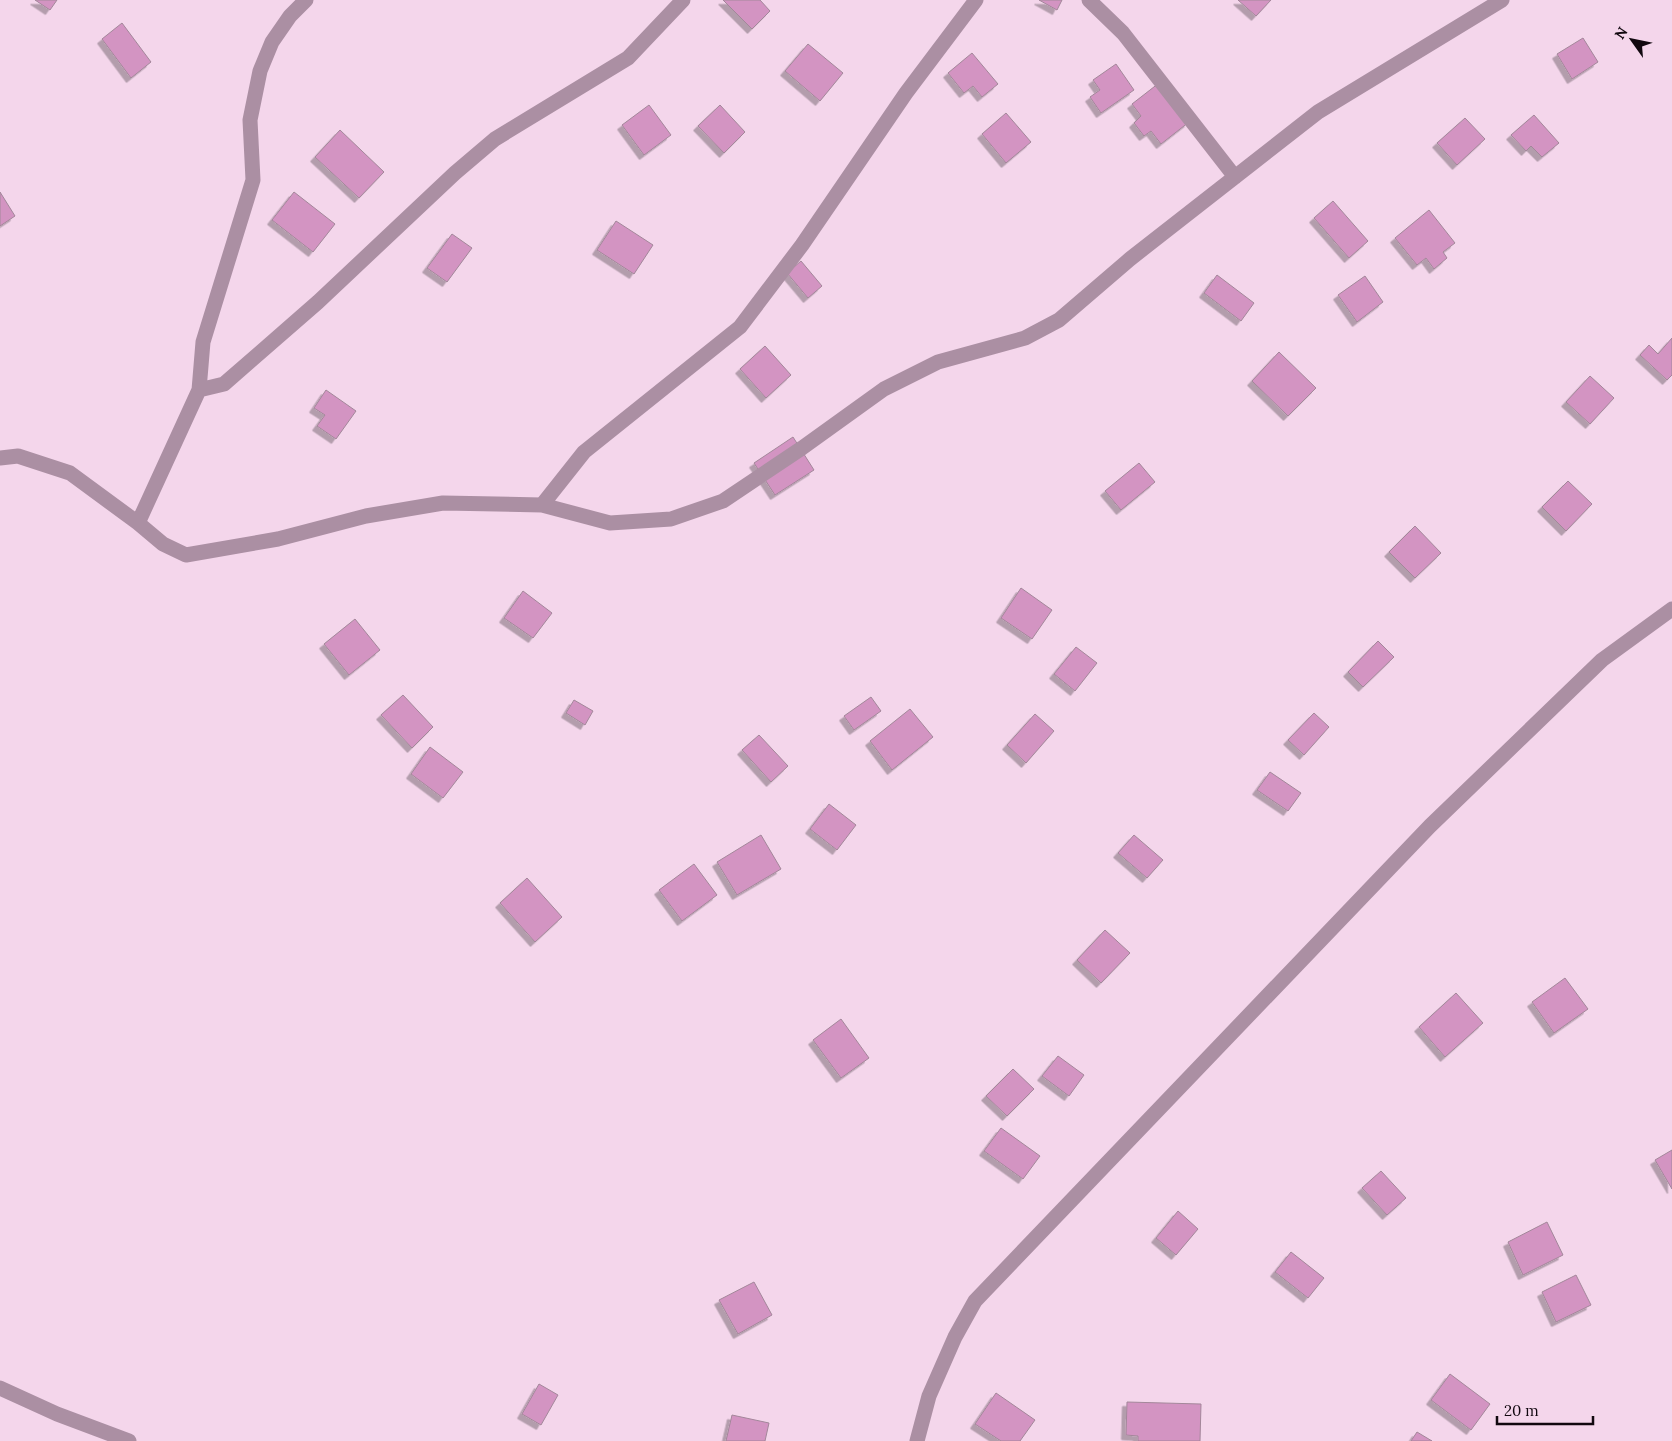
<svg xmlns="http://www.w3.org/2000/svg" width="1672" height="1441" font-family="Lora,serif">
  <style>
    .building { fill: #d394c2; stroke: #a3879a; filter: url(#shadow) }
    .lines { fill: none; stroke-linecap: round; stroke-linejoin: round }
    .minor { stroke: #ab8fa3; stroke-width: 15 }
  </style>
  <defs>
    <filter id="shadow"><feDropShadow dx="-4.5" dy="4.5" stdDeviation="0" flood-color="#0004"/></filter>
  </defs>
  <rect width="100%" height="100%" fill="#f4d6eb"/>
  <path class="building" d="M35,0h22l-7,10z
    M723,0h37l10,11 -18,18z
    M1039,0h23l-5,10z
    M1238,0h33l-15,16z
    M122,23l29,39 -20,16 -29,-39z
    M1583,38l15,24 -26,17 -15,-25z
    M808,44l35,29 -23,28 -35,-30z
    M972,53l26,31 -16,13 -9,-11 -9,7 -16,-20z
    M1116,64l18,26 -33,23 -11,-16 10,-7 -7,-10z
    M1159,83l30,39 -28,22 -10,-13 -7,5 -10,-13 7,-7 -9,-12z
    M649,105l22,30 -27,20 -22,-30z
    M720,105l25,27 -21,21 -26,-27z
    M1006,113l25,29 -25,21 -24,-29z
    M1534,115l25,28 -17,14 -11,-11 -5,5 -15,-16z
    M1465,118l20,21 -28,26 -20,-22z
    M340,130l44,42 -25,26 -44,-41z
    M0,192l15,24 -15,10z
    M294,192l41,32 -22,28 -41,-32z
    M1333,201l35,40 -19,17 -35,-40z
    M1429,210l26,33 -12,9 4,6 -13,11 -8,-11 -9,7 -22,-27z
    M616,221l37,24 -19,29 -37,-24z
    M452,234l20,14 -25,34 -20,-14z
    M801,261l21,25 -14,12 -21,-25z
    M1217,275l37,28 -13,18 -37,-28z
    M1365,276l18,26 -26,20 -19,-27z
    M1672,338v37l-5,5 -27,-25 9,-10 9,9z
    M765,346l26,29 -25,23 -26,-29z
    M1279,352l37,36 -28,28 -36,-35z
    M1590,376l24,22 -24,26 -24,-22z
    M326,390l30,21 -20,28 -19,-13 8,-11 -11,-7z
    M793,437l21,33 -39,25 -21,-32z
    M1139,463l16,19 -34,28 -16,-19z
    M1568,481l24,23 -26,27 -24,-24z
    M1415,526l26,27 -26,25 -26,-26z
    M1021,588l31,22 -20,29 -31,-21z
    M523,591l29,22 -19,25 -29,-20z
    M355,619l25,31 -31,25 -25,-31z
    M1378,641l16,16 -31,30 -15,-15z
    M1076,647l21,16 -22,28 -21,-17z
    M403,695l30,32 -21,21 -31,-33z
    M871,697l10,14 -27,19 -10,-14z
    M574,700l19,11 -8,14 -19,-12z
    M910,709l23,28 -41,33 -22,-29z
    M1314,713l15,14 -25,28 -16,-15z
    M1035,714l19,17 -28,32 -19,-18z
    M759,735l29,31 -17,16 -29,-32z
    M430,747l33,25 -20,26 -32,-24z
    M1270,772l31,21 -13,18 -31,-21z
    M829,804l27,21 -19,25 -27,-21z
    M761,835l20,34 -44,26 -20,-33z
    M1134,835l29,25 -16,18 -29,-25z
    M694,864l23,31 -35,26 -23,-31z
    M527,878l35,39 -27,25 -35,-39z
    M1105,930l25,23 -29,30 -24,-23z
    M1565,978l23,31 -34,24 -22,-31z
    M1456,993l27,30 -38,34 -26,-30z
    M841,1019l28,39 -28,20 -28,-38z
    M1058,1056l26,19 -15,21 -27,-20z
    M1013,1069l21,20 -27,27 -21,-20z
    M1001,1128l39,28 -17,23 -39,-28z
    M1672,1150v39l-17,-29z
    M1381,1171l25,27 -19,17 -25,-27z
    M1178,1211l20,18 -22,26 -20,-17z
    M1547,1222l16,33 -40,20 -15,-33z
    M1291,1252l33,26 -16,20 -33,-26z
    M1576,1275l15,30 -35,17 -14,-30z
    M754,1282l18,33 -34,19 -19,-34z
    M1450,1374l40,30 -19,26 -40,-30z
    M539,1384l19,11 -17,30 -19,-11z
    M996,1393l39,27 -15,21h-19l-26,-17z
    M1127,1402l74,2 -1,37h-62v-5l-12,-1z
    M732,1415l37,8 -4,18h-39z
    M1417,1432l15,9h-21z"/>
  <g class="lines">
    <path class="minor" d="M1089,0l34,33 112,144
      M199,390l25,-6 94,-82 137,-129 40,-34 133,-81 55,-58
      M0,458l18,-2 52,17 68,50 25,21 23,11 92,-16 88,-23 77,-13 99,2 68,18 61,-4 52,-18 79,-53 82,-59 54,-27 87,-24 34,-18 71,-61 188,-147 184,-112
      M542,505l42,-53 156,-125 62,-82 104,-152 70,-93
      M138,523l61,-133 4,-48 50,-162 -3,-60 10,-49 12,-29 18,-26 16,-16
      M0,1388l57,26 72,27
      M917,1441l12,-45 26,-59 20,-36 455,-475 172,-166 70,-51"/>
  </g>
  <g transform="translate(1632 40) rotate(303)" stroke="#f4d6eb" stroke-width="4" paint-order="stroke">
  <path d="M0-4L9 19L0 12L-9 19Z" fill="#11080f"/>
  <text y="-8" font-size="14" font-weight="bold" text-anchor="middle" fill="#11080f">N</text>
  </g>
  <path d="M1497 1416v8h96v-8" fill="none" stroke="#11080f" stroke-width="2.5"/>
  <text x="1504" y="1416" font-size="15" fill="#11080f" stroke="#f4d6eb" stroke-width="4" paint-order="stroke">20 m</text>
</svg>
